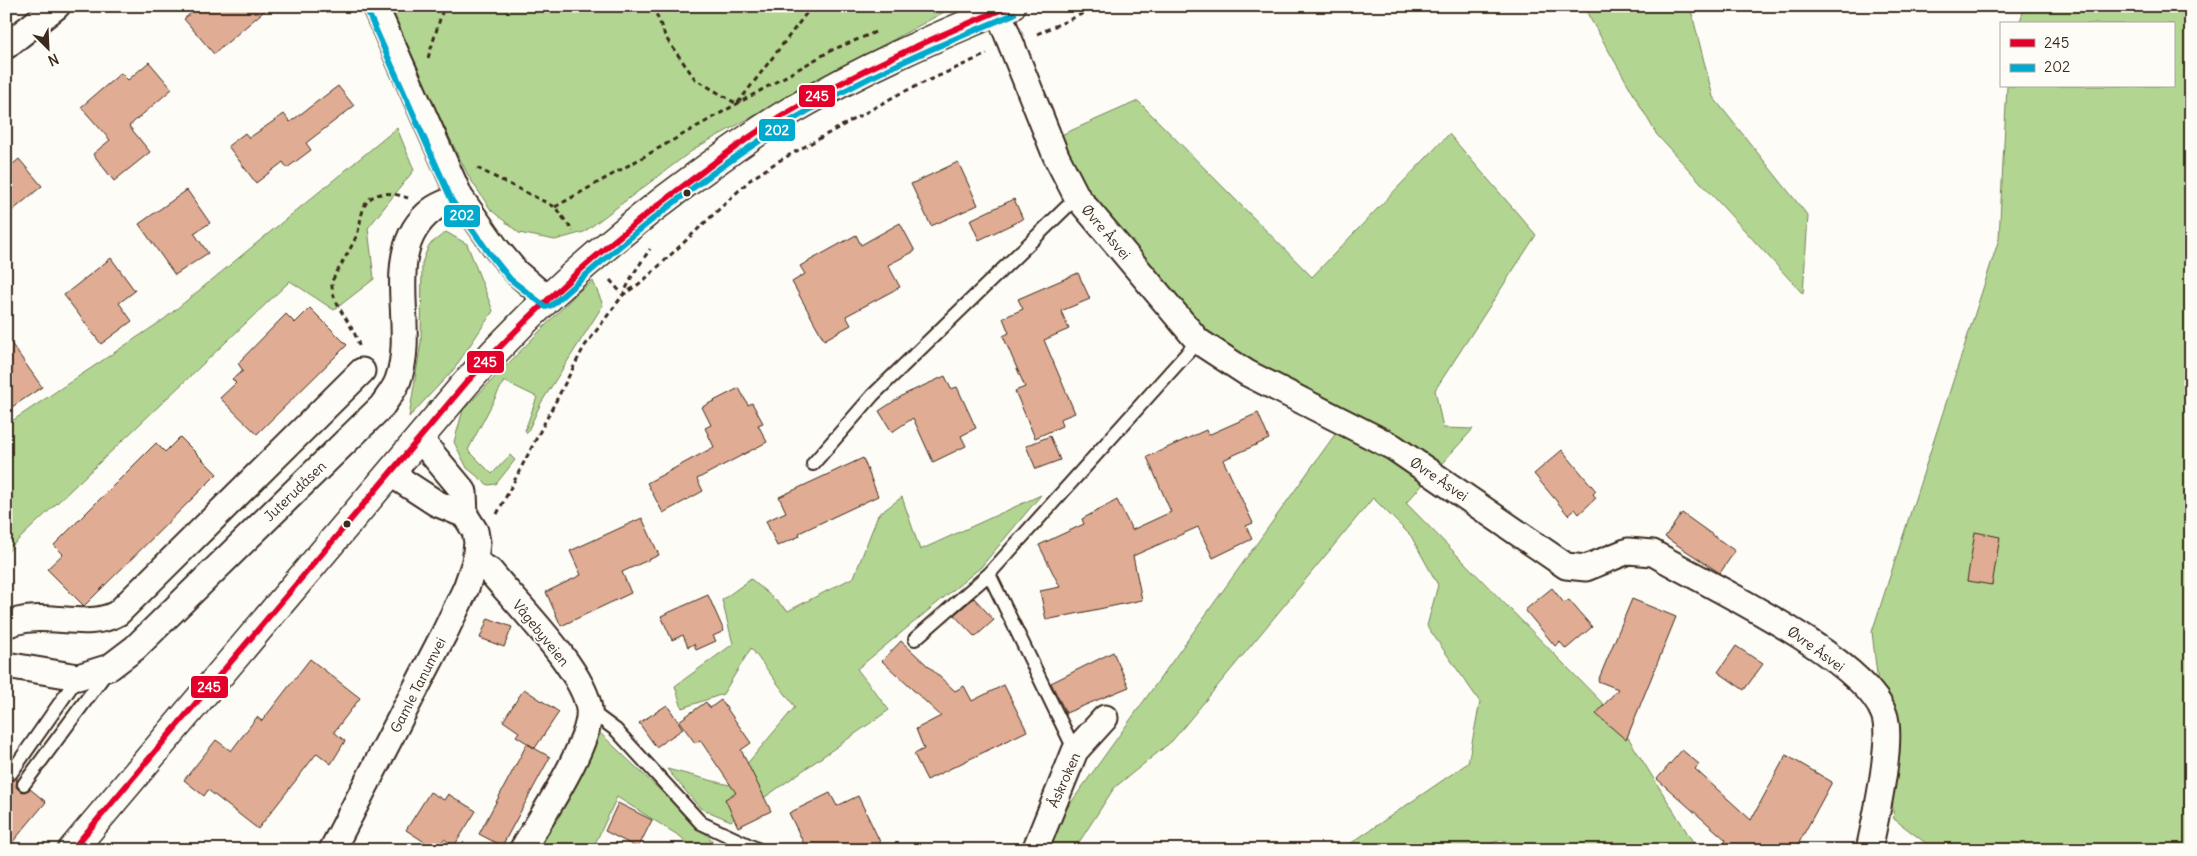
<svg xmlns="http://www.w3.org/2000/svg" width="2197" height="856" font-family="Delius,sans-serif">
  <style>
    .green { fill: #b2d692; stroke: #768058 }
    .building { fill: #e0ac93; stroke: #3b2a1e }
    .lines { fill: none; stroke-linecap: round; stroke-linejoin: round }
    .service-casing { stroke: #3b2a1e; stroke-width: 16 }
    .minor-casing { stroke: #3b2a1e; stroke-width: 29 }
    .secondary-casing { stroke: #3b2a1e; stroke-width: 31 }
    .path { stroke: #3b2a1e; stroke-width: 3; stroke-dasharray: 5 4; stroke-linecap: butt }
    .service { stroke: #fdfcf7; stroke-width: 12 }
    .minor { stroke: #fdfcf7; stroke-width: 25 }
    .secondary { stroke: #fdfcf7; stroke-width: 28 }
    .bus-1-casing { stroke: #fdfcf7; stroke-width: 10 }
    .bus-2-casing { stroke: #fdfcf7; stroke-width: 10 }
    .bus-1 { stroke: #e4002b; stroke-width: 6 }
    .bus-2 { stroke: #00a9ce; stroke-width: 6 }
    .bus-dot { fill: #3b2a1e; stroke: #fdfcf7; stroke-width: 2 }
    .labels { text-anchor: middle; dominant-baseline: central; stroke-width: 4; stroke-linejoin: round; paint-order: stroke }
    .street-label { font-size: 14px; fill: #3b2a1e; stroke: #fdfcf7 }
    .line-badge { stroke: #fdfcf7; stroke-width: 2 }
    .badge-label { font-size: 14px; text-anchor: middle; font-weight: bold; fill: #fff }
  </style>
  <rect width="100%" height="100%" fill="#fdfcf7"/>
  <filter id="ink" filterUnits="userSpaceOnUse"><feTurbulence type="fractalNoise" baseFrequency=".02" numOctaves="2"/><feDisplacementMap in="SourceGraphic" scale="10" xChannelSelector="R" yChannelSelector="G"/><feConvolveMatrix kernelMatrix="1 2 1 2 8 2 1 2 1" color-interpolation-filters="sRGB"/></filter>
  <g filter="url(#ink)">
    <path class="green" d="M384,6h571l-258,141 -113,85 -29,8 -36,-7 -28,-23 -22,-33z
      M1583,6h107l23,91 95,119 -5,78 -146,-159z
      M2025,6h166v844h-256l-41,-31 -22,-187 127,-393 8,-153h166v-62h-154z
      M1138,101l174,176 137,-143 87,101 -101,155 8,38 30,1 -67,74 208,212 84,135h-159l-38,-10 -28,10h-132l127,-87 12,-61 -53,-76 11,-41 -27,-49 -38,-38 -201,243 -58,47 -40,62h-37l299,-417 -132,-93 -116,-127 -36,-74z
      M397,128l17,42 -46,58 6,51 -40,31 -44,-29 -276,263 -8,11v-130l157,-105z
      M446,232l21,12 26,67 -39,58 -45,48 12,-75 1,-79 7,-18z
      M593,281l10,24 -62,98 -14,30 -2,-3 12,-33 -33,-16 -36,69 24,24 18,-19 5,5 -19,24 -8,1 -21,-17 -13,-26 9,-32 115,-118z
      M1041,495l-60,72 -124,102 32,41 -158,111 -31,-13 -33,-39 62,16 66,-78 -44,-59 -28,46 -41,14 -7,-22 58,-42 -11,-44 29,-21 37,32 66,-34 24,-62 24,-18 18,53z
      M598,731l111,106 11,13h-27l-12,-13 -64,-40 -25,53h-57z"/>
    <path class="building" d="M199,6h71l-56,48 -30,-35z
      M149,62l23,27 -43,37 21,26 -36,29 -21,-27 17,-14 -29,-33 40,-34 7,7z
      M338,86l16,20 -48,37 5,7 -24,18 -4,-6 -27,21 -28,-37 17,-13 4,5 35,-24 6,8z
      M19,159l23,27 -36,30v-46z
      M958,162l20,43 -47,21 -20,-42z
      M187,190l23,33 -16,10 14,20 -33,22 -36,-51z
      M1014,199l9,20 -44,21 -9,-20z
      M900,223l15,28 -27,14 12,22 -54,29 5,9 -27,15 -32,-58 13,-8 -5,-8 56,-31 5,10z
      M111,258l24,33 -16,12 13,18 -31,23 -37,-49z
      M1078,273l12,26 -29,12 8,18 -25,11 31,73 -15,6 2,7 -27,12 -20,-47 10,-4 -22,-51 6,-3 -6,-15 20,-9 -5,-10z
      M310,308l37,37 -90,89 -37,-36 16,-15 -4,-4 11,-8 -5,-8 48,-49 9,9z
      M6,336l36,51 -36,24z
      M945,376l6,13 6,-2 19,41 -15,8 5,10 -33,16 -20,-44 -21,14 -13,-21 26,-17z
      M739,388l9,17 4,-2 11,20 -5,2 9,17 -70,37 6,12 -40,22 -16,-30 67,-36 -9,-19 6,-3 -9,-18z
      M1258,413l11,26 -46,21 30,63 -7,3 6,13 -39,19 -15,-31 -65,29 9,44 -96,20 -6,-29 20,-4 -21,-42 45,-21 -2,-5 35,-19 15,30 39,-18 -24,-55 59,-27 2,5z
      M1050,436l10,24 -24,9 -10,-23z
      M180,437l37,37 -133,132 -37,-37 16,-15 -9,-9 102,-102 9,9z
      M1562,450l34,41 -3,3 3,4 -17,16 -4,-5 -7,6 -34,-41z
      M863,458l15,38 -79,37 1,3 -23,10 -11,-25 20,-9 -7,-15z
      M1682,513l53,38 -15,22 -55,-36z
      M642,518l17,37 -37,17 9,21 -70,33 -15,-34 35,-17 -11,-24z
      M1975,532l25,5 -8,48 -25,-4z
      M1552,588l12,15 5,-3 23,27 -26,22 -6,-7 -5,4 -30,-36z
      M708,595l16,36 -11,5 3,5 -20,9 -2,-6 -6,3 -5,-12 -11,5 -11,-24z
      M974,598l20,22 -19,17 -21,-22z
      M1632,599l44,18 -50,123 -30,-26 22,-25 -20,-8z
      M488,618l24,9 -8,20 -24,-9z
      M901,641l54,50 9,-5 8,15 32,-16 23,46 -100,49 -13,-26 10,-5 -8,-20 25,-13 -59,-55z
      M1736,646l27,18 -19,26 -26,-18z
      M1113,652l16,35 -63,26 -15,-30z
      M310,659l50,39 -26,34 11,9 -14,23 -14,-11 -59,76 -50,-39 -4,6 -20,-16 32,-40 15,11 26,-34 5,4z
      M524,689l35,23 -24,36 -19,-12 3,-4 -16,-11z
      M721,700l30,43 -10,7 30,61 -33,16 -13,-28 11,-6 -36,-53 -5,3 -16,-22 27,-19 4,6z
      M667,705l16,24 -27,18 -17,-24z
      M527,744l23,13 -48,89 -23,-12z
      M1682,750l17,14 -4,5 56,51 35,-65 46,27 -37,68h-74l5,-10 -69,-61z
      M17,778l-1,9 3,3 5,2 6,-3 16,13 -40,48v-70l5,1z
      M430,792l14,8 4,-6 28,17 -22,35 -10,-7 -7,11 -31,-20z
      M830,793l7,13 21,-10 26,54h-77l-18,-37z
      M618,803l34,17 -14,28 -33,-17z"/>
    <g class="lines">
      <g class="service-casing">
        <path id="service" d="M813,464l60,-69 204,-198
          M989,574l86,177
          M915,639l74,-65 209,-233
          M589,710l27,20 85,93 58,27
          M11,773l67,-96
          M24,784l85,-115"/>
      </g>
      <g class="minor-casing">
        <path id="minor" d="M375,6l85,191 36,51 21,25 29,25
          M998,11l58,145 21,41 121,144 49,32 146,74 173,119 20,2 42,-17 25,2c55,32 210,104 231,161 10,26 -9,107 -15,136
          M6,46l51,-40
          M390,473l46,30 29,12
          M475,562l15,9c26,32 94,99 99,138 4,32 -50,112 -67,141
          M6,625c37,-17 79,7 112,-12l244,-242
          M6,665l72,12 32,-10 25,-19 247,-242c5,-8 13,-17 16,-26 20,-55 -19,-129 34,-170 7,-6 19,-9 28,-13
          M332,850l113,-218 21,-44 9,-26 2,-20 -2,-11 -10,-16 -1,-23 -45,-54
          M1035,850l40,-99 30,-33"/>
      </g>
      <g class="secondary-casing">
        <path id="secondary" d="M72,850l394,-467c69,-78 145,-145 230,-207 30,-22 61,-45 93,-64 71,-42 146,-75 222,-106"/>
      </g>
      <path class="path" d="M653,6l13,32 29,41 42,25 75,-98
        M1037,34l63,-28
        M428,58l16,-52
        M477,168l78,39 18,24
        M555,207l277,-157 46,-19
        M610,280l13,15 9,-19 18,-27
        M359,346c-5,-23 -29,-41 -27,-65 8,-15 17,-29 24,-44 4,-9 4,-18 7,-27 6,-21 29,-18 45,-12
        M497,514l87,-167 39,-52 20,-14 107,-101 27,-18 122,-68 88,-40"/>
      <use href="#service" class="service"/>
      <use href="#minor" class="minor"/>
      <use href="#secondary" class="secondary"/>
      <g class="bus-1-casing">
        <path id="bus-1" d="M72,850l394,-467c68,-75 143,-142 224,-202 32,-24 64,-49 99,-69 71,-42 146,-75 221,-106"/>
      </g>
      <g class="bus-2-casing">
        <path id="bus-2" d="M367,10l85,191 37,52 21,26 36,28 6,-2c76,-68 154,-132 240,-185 70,-42 147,-75 222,-106"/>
      </g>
      <use href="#bus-1" class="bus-1"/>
      <use href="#bus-2" class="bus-2"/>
    </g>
  </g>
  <g class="bus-dot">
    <circle cx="687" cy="193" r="4.5"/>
    <circle cx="347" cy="524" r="4.5"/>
  </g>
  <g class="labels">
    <g class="street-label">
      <text transform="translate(1106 232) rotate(50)">Øvre Åsvei</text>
      <text transform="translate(1439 479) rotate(34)">Øvre Åsvei</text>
      <text transform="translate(295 491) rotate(-44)">Juterudåsen</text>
      <text transform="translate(541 633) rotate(51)">Vågebyveien</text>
      <text transform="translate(1816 649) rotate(36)">Øvre Åsvei</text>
      <text transform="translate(418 685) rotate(-63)">Gamle Tanumvei</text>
      <text transform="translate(1064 780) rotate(-66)">Åskroken</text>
    </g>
  </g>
  <g class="line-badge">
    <rect x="798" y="84" width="38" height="24" rx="5" fill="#e4002b"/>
    <rect x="758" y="118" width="38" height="24" rx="5" fill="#00a9ce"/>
    <rect x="443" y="204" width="38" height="24" rx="5" fill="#00a9ce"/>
    <rect x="466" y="350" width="39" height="24" rx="5" fill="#e4002b"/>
    <rect x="190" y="675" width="39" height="24" rx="5" fill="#e4002b"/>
  </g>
  <g class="badge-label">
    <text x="817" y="101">245</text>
    <text x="777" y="135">202</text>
    <text x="462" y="220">202</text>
    <text x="485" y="367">245</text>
    <text x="209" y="692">245</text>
  </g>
  <rect width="2197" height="856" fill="none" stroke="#fdfcf7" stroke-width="25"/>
  <rect x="12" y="12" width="2172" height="831" fill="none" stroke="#3b2a1e" stroke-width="2" filter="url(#ink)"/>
  <rect x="2000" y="22" width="175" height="65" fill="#fdfcf7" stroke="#afa8a0"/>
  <rect x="2010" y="39" width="25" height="8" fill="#e4002b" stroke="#afa8a0"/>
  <text x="2044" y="48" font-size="15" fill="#3b2a1e">245</text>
  <rect x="2010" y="64" width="25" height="8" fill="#00a9ce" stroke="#afa8a0"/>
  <text x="2044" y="72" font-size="15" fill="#3b2a1e">202</text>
  <g transform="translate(48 48) rotate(156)" stroke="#fdfcf7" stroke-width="4" paint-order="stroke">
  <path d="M0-4L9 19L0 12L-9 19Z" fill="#3b2a1e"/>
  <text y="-8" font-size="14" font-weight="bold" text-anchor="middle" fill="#3b2a1e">N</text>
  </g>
</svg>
